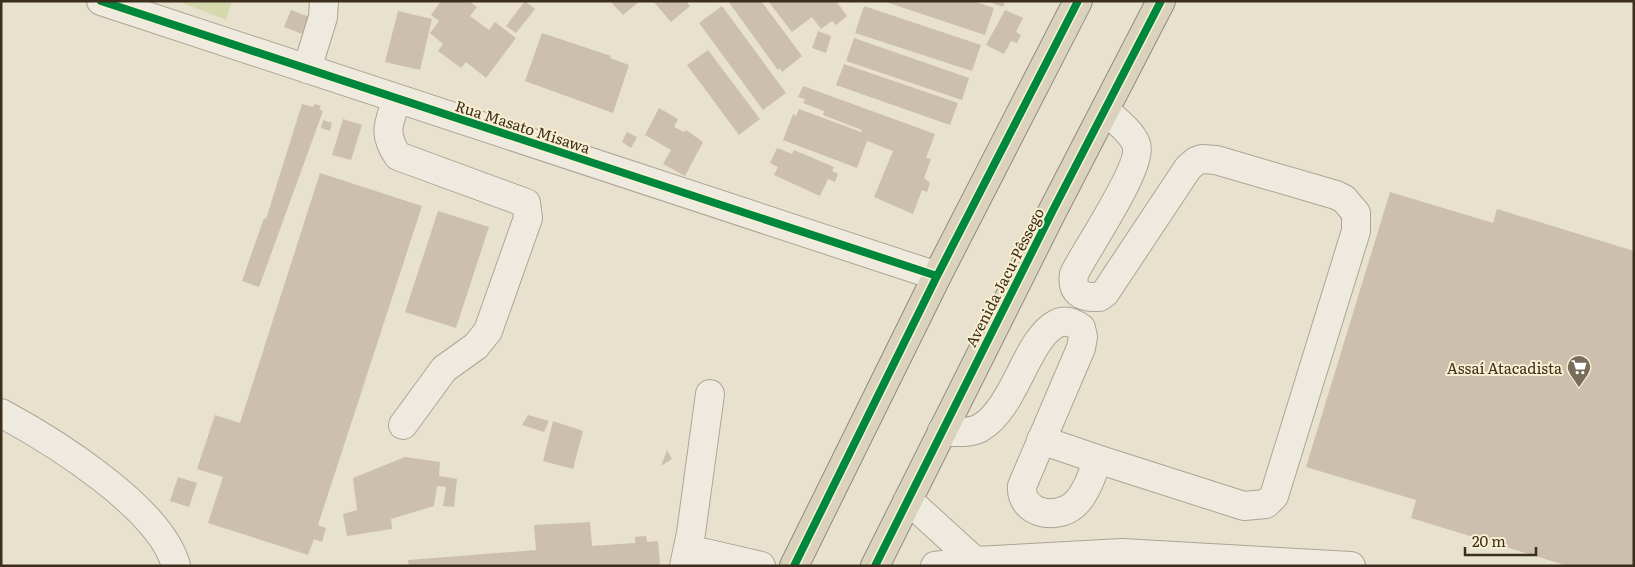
<svg xmlns="http://www.w3.org/2000/svg" width="1635" height="567" font-family="Literata,serif">
  <style>
    .green { fill: #d5d9ae }
    .building { fill: #ccbfad }
    .lines { fill: none; stroke-linecap: round; stroke-linejoin: round }
    .minor-casing { stroke: #aca596; stroke-width: 30 }
    .highway-casing { stroke: #918b7d; stroke-width: 30 }
    .minor { stroke: #efeadf; stroke-width: 28 }
    .highway { stroke: #dbd2bd; stroke-width: 28 }
    .cycleway-casing { stroke: #f9f0d2; stroke-width: 11 }
    .cycleway { stroke: #00873e; stroke-width: 8 }
    .labels { text-anchor: middle; dominant-baseline: central; stroke-width: 4; stroke-linejoin: round; paint-order: stroke }
    .street-label { font-size: 15px; fill: #3c2e1c; stroke: #f9f0d2 }
    .poi-label { font-size: 15px; fill: #3c2e1c; stroke: #f9f0d2; text-anchor: end }
  </style>
  <rect width="100%" height="100%" fill="#e7e1cd"/>
  <path class="green" d="M184,1h48l-6,19 -43,-17z"/>
  <path class="building" d="M441,1h28l8,6 -7,9 19,14 6,-8 21,16 -30,40 -20,-16 -5,6 -23,-17 5,-7 -13,-11 9,-12 -8,-6z
    M525,1l10,8 -19,24 -10,-7z
    M610,1h30l-17,14z
    M653,1h33l4,5 -19,16z
    M728,1h33l41,55 -20,16 -2,-4 -2,2z
    M768,1h68l11,15 -11,9 -4,-4 -11,8 -9,-12 -20,15z
    M973,1l21,7 -9,27 -99,-33z
    M987,1h18l-2,6z
    M722,6l64,87 -23,17 -64,-87z
    M864,6l117,39 -9,26 -117,-38z
    M291,10l21,8 -7,17 -21,-8z
    M1005,10l18,8 -7,14 5,3 -4,8 -6,-2 -7,13 -18,-9z
    M398,11l34,8 -12,51 -35,-8z
    M818,31l13,5 -5,17 -14,-5z
    M542,33l69,23 -1,2 19,7 -16,48 -88,-32z
    M854,38l115,40 -7,22 -116,-39z
    M708,50l52,69 -21,16 -52,-70z
    M844,64l114,39 -8,22 -114,-40z
    M803,86l132,48 -9,24 5,1 -7,19 6,5 -3,9 -5,-2 -9,24 -39,-17 19,-46 -26,-10 -10,27 -74,-28 10,-26 3,2 3,-7 62,23 1,-2 -39,-15 1,-4 -21,-8 2,-4 -7,-2z
    M302,104l11,3 2,-3 6,2 -2,3 4,2 -64,176 -17,-6 22,-63 2,1z
    M659,108l19,11 -4,8 10,5 2,-2 17,12 -18,34 -22,-12 8,-14 -26,-15z
    M343,119l19,6 -11,35 -19,-5z
    M323,120l9,3 -2,8 -9,-3z
    M627,132l10,5 -6,11 -9,-6z
    M777,148l15,6 2,-4 40,17 -2,4 6,3 -3,8 -7,-3 -8,17 -46,-21 4,-8 -8,-4z
    M320,173l102,33 -104,319 8,3 -4,14 -8,-3 -6,16 -100,-32 15,-46 -26,-8 18,-54 25,8z
    M1390,192l103,31 4,-14 137,42v315h-66l-157,-48 5,-18 -110,-33z
    M438,211l51,16 -33,101 -51,-16z
    M528,415l21,6 -5,11 -22,-7z
    M553,421l30,10 -10,38 -30,-8z
    M667,450l5,9 -11,7z
    M405,457l35,5 -1,14 18,3 -3,28 -11,-1 3,-19 -9,-1 -3,20 -43,13 1,10 -45,7 -4,-22 14,-4 -4,-32z
    M178,477l19,6 -8,24 -19,-6z
    M590,522l2,24 43,-3v-6l11,-1 1,6 11,-1 2,24 -251,1 -1,-6 128,-10 -2,-25z"/>
  <g class="lines">
    <g class="minor-casing">
      <path id="minor" d="M101,1l836,275
        M307,69l16,-52 1,-16
        M397,99c-8,24 -15,34 1,57l128,47 2,15 -40,113 -12,15 -32,23 -41,56
        M1,413c52,28 160,95 175,153
        M942,431c12,1 27,3 38,-3 35,-20 46,-88 76,-104 9,-5 18,-1 25,4l2,9 -2,11 -59,138c-2,27 33,35 52,19 12,-11 19,-31 23,-46l147,47 22,-2 8,-8 82,-265v-18l-12,-14 -8,-4 -120,-35 -14,-1 -6,2 -8,7 -83,125 -6,4c-18,1 -28,-5 -25,-23 12,-25 70,-108 62,-130 -5,-13 -22,-25 -31,-34
        M1041,440l56,19
        M908,500l67,61
        M688,549l73,17
        M684,566l7,-33 19,-139
        M935,566l40,-5 147,-8 229,13"/>
    </g>
    <g class="highway-casing">
      <path id="highway" d="M794,566l143,-290 141,-275
        M875,566l177,-354 109,-211"/>
    </g>
    <use href="#minor" class="minor"/>
    <use href="#highway" class="highway"/>
    <g class="cycleway-casing">
      <path id="cycleway" d="M101,1l836,275
        M794,566l143,-290 141,-275
        M875,566l177,-354 109,-211"/>
    </g>
    <use href="#cycleway" class="cycleway"/>
  </g>
  <defs>
    <g id="supermarket-pin" transform="scale(1.25)"><path d="M0 17L-7.5 6A9.5 9.5 0 1 1 7.5 6Z" fill="#786d5a" stroke="#f9f0d2"/><path d="M-6-5.5h2.5l.6 2H6L4.5 2H-2.5L-4.4-4H-6ZM-1.5 3.2a1.3 1.3 0 1 0 .1 0ZM3 3.2a1.3 1.3 0 1 0 .1 0Z" fill="#fff"/></g>
  </defs>
  <g fill-rule="evenodd">
    <use href="#supermarket-pin" x="1579" y="367"/>
  </g>
  <g class="labels">
    <g class="street-label">
      <text transform="translate(523 126) rotate(18)">Rua Masato Misawa</text>
      <text transform="translate(1004 277) rotate(-63)">Avenida Jacu-Pêssego</text>
    </g>
    <g class="poi-label">
      <text x="1562" y="367">Assaí Atacadista</text>
    </g>
  </g>
  <rect width="1635" height="567" fill="none" stroke="#3c2e1c" stroke-width="5"/>
  <path d="M1465 547v8h71v-8" fill="none" stroke="#3c2e1c" stroke-width="2.5"/>
  <text x="1472" y="547" font-size="15" fill="#3c2e1c" stroke="#f9f0d2" stroke-width="4" paint-order="stroke">20 m</text>
</svg>
